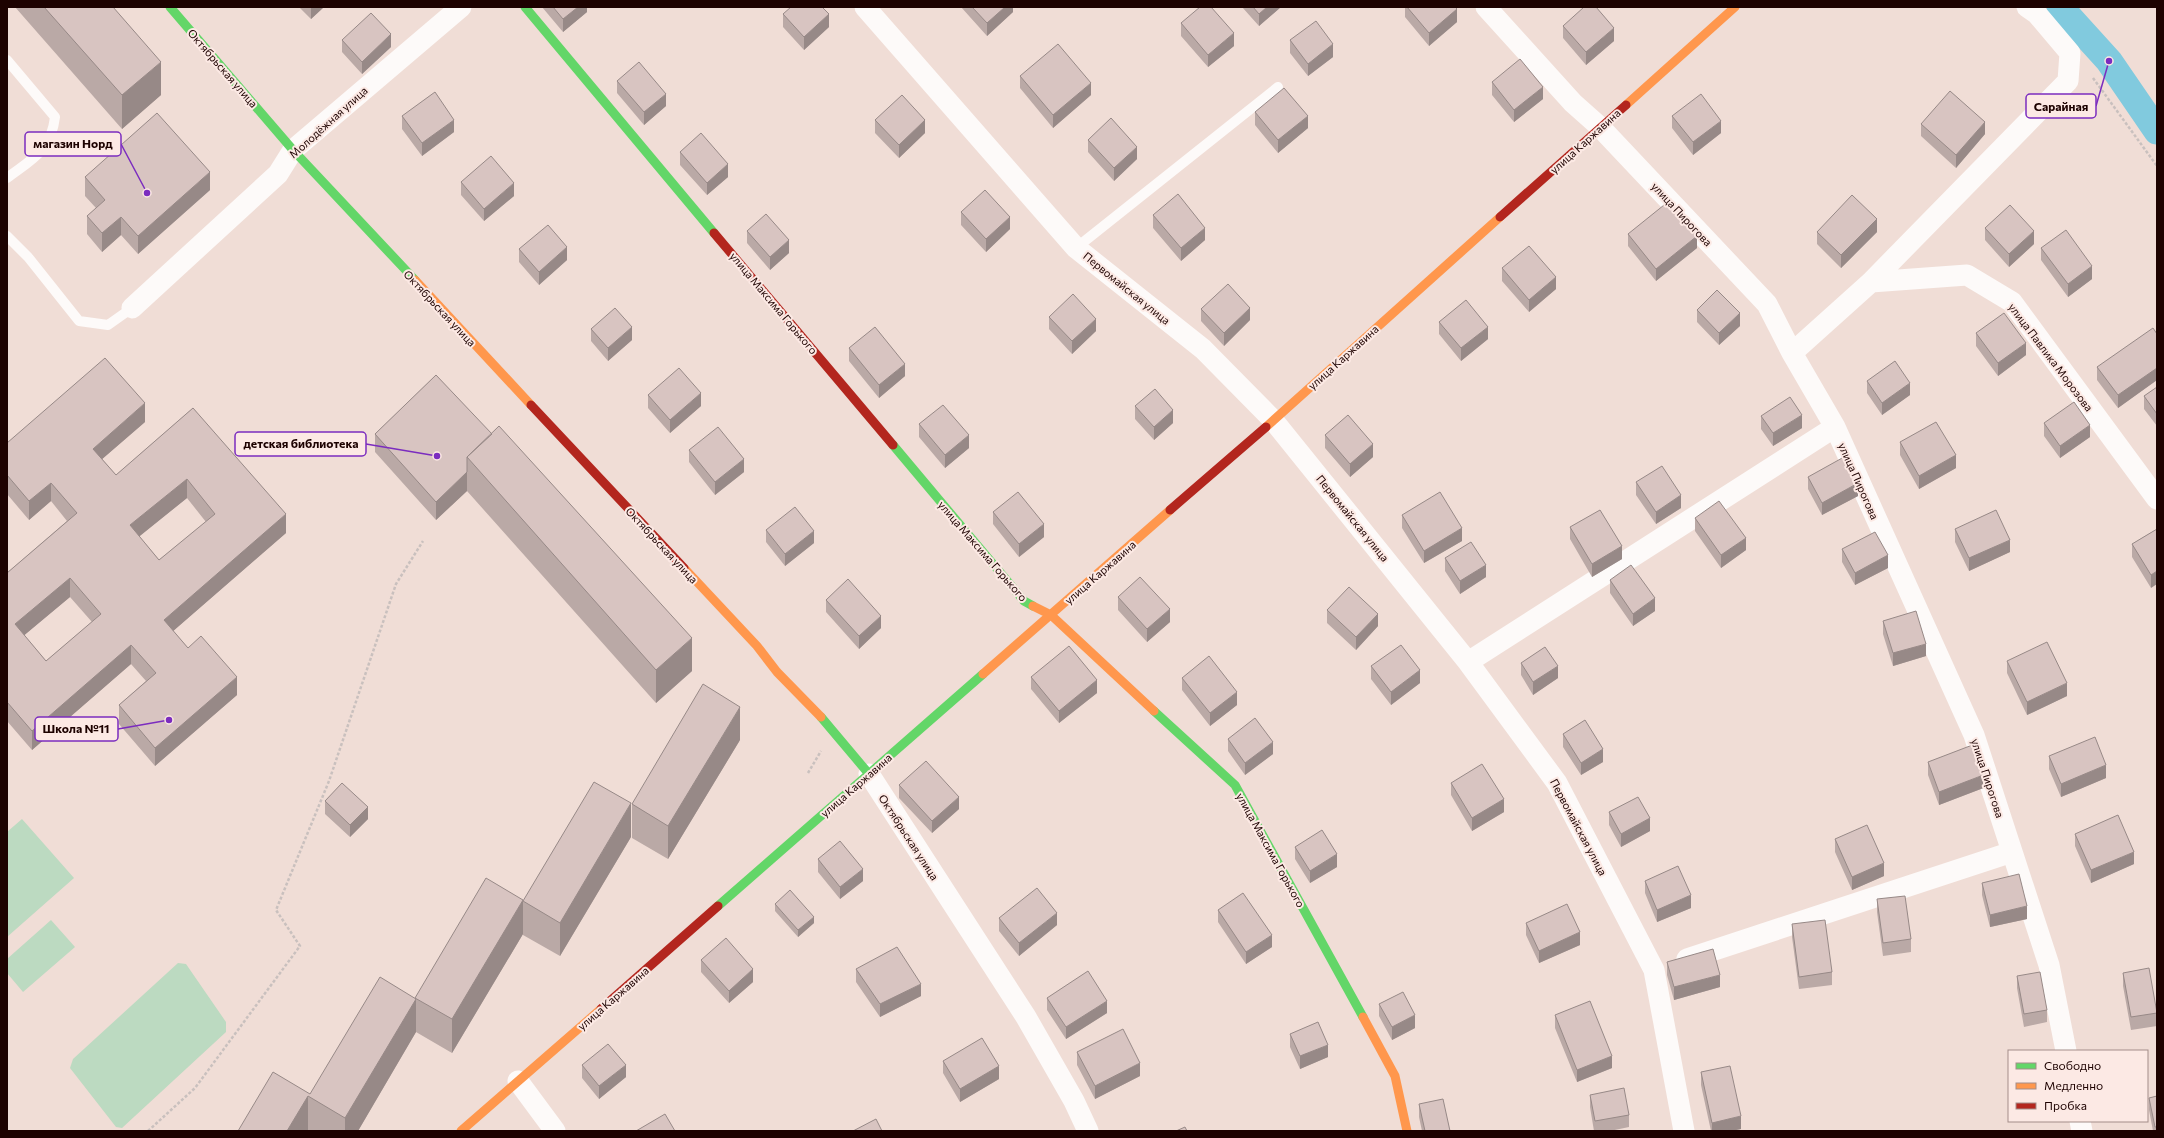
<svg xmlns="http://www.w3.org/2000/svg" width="2164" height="1138" font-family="Commissioner,sans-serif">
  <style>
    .green { fill: #bcdac1 }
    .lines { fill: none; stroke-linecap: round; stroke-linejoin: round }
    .canal { stroke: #81cade; stroke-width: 27 }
    .path { stroke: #c9c0be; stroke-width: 2.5; stroke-dasharray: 3 2; stroke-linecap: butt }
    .lane { stroke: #fdfaf9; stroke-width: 10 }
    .street { stroke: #fdfaf9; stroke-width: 21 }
    .fast { stroke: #63d668; stroke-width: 9 }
    .slow { stroke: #ff974d; stroke-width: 9 }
    .jam { stroke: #b3261e; stroke-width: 9 }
    .wall { fill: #baa9a6; fill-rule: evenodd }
    .shaded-wall { fill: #978987 }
    .building { fill: #d8c4c1; stroke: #978987; fill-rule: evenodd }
    .labels { text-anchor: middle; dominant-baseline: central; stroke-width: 4; stroke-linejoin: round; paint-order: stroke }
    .street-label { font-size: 11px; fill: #1d0200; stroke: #fce9e4 }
    .leader { fill: none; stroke: #7b2cbf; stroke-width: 1.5 }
    .callout-dot { fill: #7b2cbf; stroke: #fce9e4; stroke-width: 1.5 }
    .callout { fill: #fce9e4; stroke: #7b2cbf; stroke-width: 1.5 }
    .callout-label { font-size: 12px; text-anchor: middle; font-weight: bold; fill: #1d0200 }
  </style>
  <rect width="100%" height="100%" fill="#f0ddd6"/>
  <path class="green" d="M22,819l52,59 -67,59v-105z
    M51,920l24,27 -52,45 -16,-19v-14z
    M178,963l8,1 40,58v10l-104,96 -6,-1 -46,-59 3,-9z"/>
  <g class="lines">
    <path class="canal" d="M2060,7l49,54 48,70"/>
    <path class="path" d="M2093,78l64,88
      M808,773l13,-22
      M148,1131l47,-43 105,-142 -24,-36 53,-129 67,-197 27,-43"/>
    <path class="lane" d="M7,60l48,57c-4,34 -23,42 -48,61
      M7,236l21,21 51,64 29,4 24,-17
      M1076,248l202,-161"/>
    <path class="street" d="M865,7l211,241 127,101 70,71 195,242 89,121 97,187 30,161
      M1486,7l87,96 27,24 167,177 25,49 43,74 139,308 75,230 17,86
      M1871,282l197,-201 2,-28 -33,-39 -10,-7
      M132,308l146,-134 15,-24 168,-143
      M1792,353l79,-71 96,-7 45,27 145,197
      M1468,662l367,-235
      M869,774l157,243 48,84 14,30
      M1687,959l325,-107
      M518,1081l37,50
      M2080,1121l2,10"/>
    <path class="fast" d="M170,7l123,143 122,130
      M525,7l189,226
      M893,445l131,156 9,5
      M1154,711l81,74 128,232
      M821,717l48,57
      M718,906l265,-232"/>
    <path class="slow" d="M1626,105l109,-98
      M415,280l116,125
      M1266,427l234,-210
      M684,568l73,78 20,26 44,45
      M1033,606l18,9 103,96
      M983,674l187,-164
      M1363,1017l32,59 12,55
      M461,1131l140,-122"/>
    <path class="jam" d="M1500,217l126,-112
      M714,233l179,212
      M531,405l153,163
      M1170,510l96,-83
      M601,1009l117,-103"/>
  </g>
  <path class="wall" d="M15,7h98l48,88 -39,34z
    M299,7h25l-13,12z
    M542,7h45v5l-24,20z
    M961,7h52v5l-26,24z
    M1242,7h39l-22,19z
    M1405,7h50l2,15 -28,24 -24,-29z
    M783,14l46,13 -25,23 -21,-23z
    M1181,23l53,23 -26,21 -27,-31z
    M1563,26l51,15 -28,24 -23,-27z
    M342,40l49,7 -29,27 -20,-22z
    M1290,40l43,17 -25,19 -18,-23z
    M1020,76l71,19 -38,33 -33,-40z
    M617,81l49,25 -22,19 -27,-32z
    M1492,82l51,17 -29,23 -22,-27z
    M1255,112l53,16 -30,25 -23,-28z
    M402,116l52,16 -32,24 -20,-27z
    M1672,116l49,17 -28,22 -21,-27z
    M875,120l50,13 -26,25 -24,-25z
    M1921,124l64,10 -29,34 -35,-32z
    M1088,140l49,19 -23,22 -26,-29z
    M680,152l48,25 -21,18 -27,-30z
    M85,177l125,13 -72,64 -17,-19 -19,17 -15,-18v-18l9,-8 -11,-12z
    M461,182l53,14 -30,25 -23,-26z
    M961,212l49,17 -24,23 -25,-27z
    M1153,215l52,25 -24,21 -28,-33z
    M1985,228l49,16 -25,23 -24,-27z
    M747,231l42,22 -19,17 -23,-27z
    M1817,232h60l-36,36 -24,-24z
    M1628,234l69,14 -41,33 -28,-35z
    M2041,248l51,31 -24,18 -27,-37z
    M519,249l48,11 -28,25 -20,-23z
    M1502,268l54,21 -27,23 -27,-31z
    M1201,309l49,11 -26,26 -23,-25z
    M1697,310l43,16 -21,19 -22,-23z
    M1049,317l47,14 -24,23 -23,-25z
    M1439,322l49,17 -27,22 -22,-27z
    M591,329l41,11 -24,21 -17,-20z
    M1976,333l50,22 -28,21 -22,-30z
    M2157,334v46l-39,28 -21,-28v-13z
    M849,348l56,28 -26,22 -30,-37z
    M436,375l256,296 -36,32 -189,-212 -31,29 -61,-68v-18z
    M1867,381l43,14 -28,20 -15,-22z
    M2157,387v39l-13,-17v-13z
    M648,395l53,11 -31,27 -22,-25z
    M1135,406l38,17 -19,17 -19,-21z
    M193,408l93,125 -113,98 15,17 49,47 -82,71 -36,-42v-19l27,-24 -15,-17 -99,86 -25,-29v-148l60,-52 -16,-20 -22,19 -22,-26v-51l138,-21 -43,37 14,16zM187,498l19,24 -47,38 -20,-24zM70,597l22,25 -46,39 -22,-26z
    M1761,416l41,12 -29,18 -12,-17z
    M2044,423l46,14 -30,21 -16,-22z
    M919,424l50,24 -24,20 -26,-31z
    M1325,435l48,22 -23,20 -25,-29z
    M1900,442l56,26 -37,21 -19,-34z
    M689,450l55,22 -29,23 -26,-33z
    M1808,477l50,19 -36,19 -14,-26z
    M1636,482l45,26 -25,16 -20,-29z
    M993,512l51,25 -25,20 -26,-33z
    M1402,515l60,26 -38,22 -22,-35z
    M1695,518l51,32 -25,18 -26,-37z
    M1570,527l52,32 -30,18 -22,-38z
    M1955,529l55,23 -41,19 -14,-29z
    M2157,529l-6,59 -19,-31v-13z
    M766,530l48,13 -29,23 -19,-24z
    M1842,549l46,19 -33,17 -13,-23z
    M1445,558l41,19 -26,17 -15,-23z
    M1610,580l45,31 -22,15 -23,-33z
    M1118,597l52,25 -23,20 -29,-32z
    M826,600l55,28 -22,21 -33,-37z
    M1327,610l51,16 -22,24 -29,-27z
    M1883,621l43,35 -33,10 -10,-32z
    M2007,661l60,35 -40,19 -20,-42z
    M1521,663l37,15 -25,17 -12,-20z
    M1371,666l49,17 -29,22 -20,-26z
    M1031,677l66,16 -38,30 -28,-34z
    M1182,678l55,27 -27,21 -28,-36z
    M1563,734l40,28 -22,13 -18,-28z
    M1228,739l45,15 -28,21 -17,-24z
    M740,740l-72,119 -36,-21v-34z
    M2049,756l57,22 -45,19 -12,-28z
    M1928,762l58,25 -47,18 -11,-30z
    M1451,783l53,29 -32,19 -21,-36z
    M899,785l60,24 -27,24 -33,-35z
    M325,801l43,18 -18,18 -25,-23z
    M1609,812l41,19 -29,16 -12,-22z
    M2075,834l59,30 -43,19 -16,-37z
    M631,837l-71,119 -37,-21v-1l-71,119 -36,-21 -58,99h-48l-2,-1 -1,1h-69l72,-37 105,-96 108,-97z
    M1835,839l49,37 -32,14 -17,-38z
    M1295,847l42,20 -27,16 -15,-24z
    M818,859l45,22 -23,18 -22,-27z
    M1645,881l46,27 -34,14 -12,-29z
    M1982,883l45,36 -37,8 -8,-32z
    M1877,899l34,40v13l-28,4 -6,-44z
    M775,904l39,19 -16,14 -23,-26z
    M1218,910l54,37 -26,17 -28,-42z
    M999,918l58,7 -38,31 -20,-25z
    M1526,923l54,22 -41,18 -13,-28z
    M1792,924l40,48v13l-33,4 -7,-52z
    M701,960l52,22 -24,21 -28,-31z
    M1667,962l53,25 -46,13 -7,-25z
    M856,969l65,27 -41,21 -24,-35z
    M2123,973l34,40v13l-26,4 -8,-44z
    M2017,976l30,34v12l-23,5 -7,-39z
    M1047,998l60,15 -41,26 -19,-29z
    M1379,1004l36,24 -23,12 -13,-24z
    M1555,1015l57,53 -35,14 -22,-54z
    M1290,1034l38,23 -28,12 -10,-22z
    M1077,1052l63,24 -45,23 -18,-34z
    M943,1061l56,18 -39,23 -17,-29z
    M582,1065l44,12 -27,22 -17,-21z
    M1701,1072l40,57 -10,2h-20l-10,-46z
    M1590,1095l39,20v12l-19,4h-16l-4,-24z
    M2157,1096v35h-4l-4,-21v-12z
    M1419,1104l31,27h-28l-3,-14z"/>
  <path class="shaded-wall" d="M311,7h13l-13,12z
    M578,7h9v5l-24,20v-13z
    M1005,7h8v5l-26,24v-13z
    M1267,7h14l-22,19v-12z
    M1457,9v13l-28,24v-13z
    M829,14v13l-25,23v-13z
    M1614,28v13l-28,24v-13z
    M1234,33v13l-26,21v-12z
    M391,34v13l-29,27v-12z
    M1333,44v13l-25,19v-12z
    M161,62v33l-39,34v-34z
    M1091,83v12l-38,33v-13z
    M1543,87v12l-29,23v-12z
    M666,94v12l-22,19v-13z
    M1308,116v12l-30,25v-13z
    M454,120v12l-32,24v-13z
    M925,120v13l-26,25v-13z
    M1721,121v12l-28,22v-13z
    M1985,122v12l-29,34v-13z
    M1137,147v12l-23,22v-13z
    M728,164v13l-21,18v-12z
    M210,172v18l-72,64v-18z
    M514,183v13l-30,25v-12z
    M121,217v18l-19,17v-19z
    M1010,217v12l-24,23v-13z
    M1877,219v13l-36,36v-13z
    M1205,228v12l-24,21v-13z
    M2034,231v13l-25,23v-13z
    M1697,236v12l-41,33v-12z
    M789,240v13l-19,17v-13z
    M567,247v13l-28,25v-13z
    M2092,266v13l-24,18v-13z
    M1556,277v12l-27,23v-12z
    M1250,308v12l-26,26v-13z
    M1740,313v13l-21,19v-12z
    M1096,319v12l-24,23v-13z
    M632,327v13l-24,21v-13z
    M1488,327v12l-27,22v-13z
    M2026,343v12l-28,21v-13z
    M905,364v12l-26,22v-13z
    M2157,368v12l-39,28v-13z
    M1910,383v12l-28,20v-12z
    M701,393v13l-31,27v-13z
    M145,403v19l-52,45v-18z
    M1173,410v13l-19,17v-13z
    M1802,415v13l-29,18v-13z
    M2090,425v12l-30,21v-12z
    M969,435v13l-24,20v-13z
    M1373,444v13l-23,20v-13z
    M1956,455v13l-37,21v-13z
    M744,459v13l-29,23v-13z
    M467,472v19l-31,29v-18z
    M187,479v19l-57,46v-19z
    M51,483v18l-22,19v-19z
    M1858,483v13l-36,19v-12z
    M1681,495v13l-25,16v-12z
    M286,514v19l-122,106v-19z
    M1044,524v13l-25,20v-13z
    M1462,528v13l-38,22v-12z
    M814,531v12l-29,23v-12z
    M1746,538v12l-25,18v-13z
    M2010,540v12l-41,19v-13z
    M1622,546v13l-30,18v-13z
    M1888,555v13l-33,17v-12z
    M1486,565v12l-26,17v-13z
    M2157,571v13l-6,4v-13z
    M70,578v19l-55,46v-19z
    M1655,598v13l-22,15v-12z
    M1170,609v13l-23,20v-13z
    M1378,614v12l-22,24v-13z
    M881,616v12l-22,21v-13z
    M692,638v33l-36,32v-33z
    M1926,644v12l-33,10v-13z
    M131,645v19l-99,86v-19z
    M1558,666v12l-25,17v-13z
    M1420,670v13l-29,22v-13z
    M237,677v18l-82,71v-18z
    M1097,680v13l-38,30v-12z
    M2067,683v13l-40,19v-13z
    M1237,692v13l-27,21v-13z
    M740,707v33l-72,119v-33z
    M1273,742v12l-28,21v-12z
    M1603,749v13l-22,13v-12z
    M2106,765v13l-45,19v-13z
    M1986,774v13l-47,18v-13z
    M959,797v12l-27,24v-12z
    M1504,799v13l-32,19v-13z
    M631,803v34l-71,119v-33z
    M368,807v12l-18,18v-12z
    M1650,818v13l-29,16v-13z
    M2134,852v12l-43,19v-13z
    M1337,854v13l-27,16v-12z
    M1884,863v13l-32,14v-13z
    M863,869v12l-23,18v-12z
    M1691,895v13l-34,14v-12z
    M523,900v34l-71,119v-34z
    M2027,906v13l-37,8v-12z
    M1057,913v12l-38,31v-13z
    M814,917v6l-16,14v-7z
    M1580,932v13l-41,18v-12z
    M1272,935v12l-26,17v-12z
    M753,969v13l-24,21v-12z
    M1720,975v12l-46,13v-13z
    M921,984v12l-41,21v-13z
    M416,999v33l-58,99h-13v-13z
    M1107,1001v12l-41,26v-12z
    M1415,1015v13l-23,12v-13z
    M1328,1045v12l-28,12v-13z
    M1612,1056v12l-35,14v-12z
    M1140,1063v13l-45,23v-13z
    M626,1065v12l-27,22v-13z
    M999,1066v13l-39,23v-13z
    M308,1096v34l-1,1h-20z
    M1741,1116v13l-10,2h-19v-8z"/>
  <path class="building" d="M44,7h69l48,55 -39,33z
    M553,7h25l-15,12z
    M791,7h31l7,7 -25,23 -21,-23z
    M972,7h33l-18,16z
    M1200,7h11l23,26 -26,22 -27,-32z
    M1253,7h14l-8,7z
    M1407,7h48l2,2 -28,24z
    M1584,7h12l18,21 -28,24 -23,-26z
    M371,13l20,21 -29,28 -20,-22z
    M1316,21l17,23 -25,20 -18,-24z
    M1058,44l33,39 -38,32 -33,-39z
    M1520,59l23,28 -29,23 -22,-28z
    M639,62l27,32 -22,18 -27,-31z
    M1284,88l24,28 -30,24 -23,-28z
    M1950,91l35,31 -29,33 -35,-31z
    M435,92l19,28 -32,23 -20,-27z
    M1701,94l20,27 -28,21 -21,-26z
    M902,95l23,25 -26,25 -24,-25z
    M157,113l53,59 -72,64 -17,-19 -19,16 -15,-17 18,-16 -20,-23z
    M1111,118l26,29 -23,21 -26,-28z
    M701,133l27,31 -21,19 -27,-31z
    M491,156l23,27 -30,26 -23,-27z
    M985,190l25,27 -24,22 -25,-27z
    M1178,194l27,34 -24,20 -28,-33z
    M1852,195l25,24 -36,36 -24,-23z
    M1669,201l28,35 -41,33 -28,-35z
    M2010,205l24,26 -25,23 -24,-26z
    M766,214l23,26 -19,17 -23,-26z
    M548,225l19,22 -28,25 -20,-23z
    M2066,230l26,36 -24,18 -27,-36z
    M1529,246l27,31 -27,23 -27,-32z
    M1228,284l22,24 -26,25 -23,-24z
    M1717,290l23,23 -21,20 -22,-23z
    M1073,294l23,25 -24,22 -23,-24z
    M1466,300l22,27 -27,21 -22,-26z
    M615,308l17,19 -24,21 -17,-19z
    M2004,313l22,30 -28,20 -22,-30z
    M875,327l30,37 -26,21 -30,-37z
    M2153,328l4,6v34l-39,27 -21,-28z
    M105,358l40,45 -52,46 23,26 77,-67 93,106 -122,106 24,28 13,-12 36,41 -82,71 -36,-43 37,-32 -25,-28 -99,86 -25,-29v-129l70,-60 -26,-30 -22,18 -22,-26v-32zM187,479l28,35 -56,46 -29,-35zM70,578l31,36 -55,47 -31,-37z
    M1895,361l15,22 -28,20 -15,-22z
    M679,368l22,25 -31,27 -22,-25z
    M436,375l56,59 -25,23v15l-31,30 -61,-68z
    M2157,387v27l-13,-18z
    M1155,389l18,21 -19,17 -19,-21z
    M1790,397l12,18 -29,18 -12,-17z
    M2074,402l16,23 -30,21 -16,-23z
    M943,405l26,30 -24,20 -26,-31z
    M1348,415l25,29 -23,20 -25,-29z
    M1936,422l20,33 -37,21 -19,-34z
    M499,426l193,212 -36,32 -189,-213z
    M718,427l26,32 -29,23 -26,-32z
    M1844,457l14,26 -36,20 -14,-26z
    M1662,466l19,29 -25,17 -20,-30z
    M1018,492l26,32 -25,20 -26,-32z
    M1440,492l22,36 -38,23 -22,-36z
    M1719,501l27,37 -25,17 -26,-37z
    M795,507l19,24 -29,23 -19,-24z
    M1600,510l22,36 -30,18 -22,-37z
    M1996,510l14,30 -41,18 -14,-29z
    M2157,529v42l-6,4 -19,-31z
    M1875,532l13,23 -33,18 -13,-24z
    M1471,542l15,23 -26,16 -15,-23z
    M1631,565l24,33 -22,16 -23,-34z
    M1140,577l30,32 -23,20 -29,-32z
    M848,579l33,37 -22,20 -33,-36z
    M1349,587l29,27 -22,23 -29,-27z
    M1916,611l10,33 -33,9 -10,-32z
    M2047,642l20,41 -40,19 -20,-41z
    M1401,645l19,25 -29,22 -20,-26z
    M1069,646l28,34 -38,31 -28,-34z
    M1545,647l13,19 -25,16 -12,-19z
    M1209,656l28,36 -27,21 -28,-35z
    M703,684l37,23 -72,119 -36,-22z
    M1255,718l18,24 -28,21 -17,-24z
    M1585,720l18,29 -22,14 -18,-29z
    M2095,737l11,28 -45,19 -12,-28z
    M1975,744l11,30 -47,18 -11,-30z
    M926,761l33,36 -27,24 -33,-36z
    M1482,764l22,35 -32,19 -21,-35z
    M594,782l37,21 -71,120 -37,-22z
    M342,783l26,24 -18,18 -25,-24z
    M1638,797l12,21 -29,16 -12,-22z
    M2118,815l16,37 -43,18 -16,-36z
    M1867,825l17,38 -32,14 -17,-38z
    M1322,830l15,24 -27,17 -15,-24z
    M840,841l23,28 -23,18 -22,-28z
    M1678,866l13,29 -34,15 -12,-29z
    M2019,874l8,32 -37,9 -8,-32z
    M486,878l37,22 -71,119 -37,-21z
    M1037,888l20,25 -38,30 -20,-25z
    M790,890l24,27 -16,13 -23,-26z
    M1243,893l29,42 -26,17 -28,-42z
    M1905,896l6,43 -28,4 -6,-44z
    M1567,904l13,28 -41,19 -13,-28z
    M1825,920l7,52 -33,5 -7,-53z
    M726,938l27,31 -24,22 -28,-31z
    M897,947l24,37 -41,20 -24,-35z
    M1713,949l7,26 -46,12 -7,-25z
    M2149,968l8,45 -26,4 -8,-44z
    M1088,971l19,30 -41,26 -19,-29z
    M2040,972l7,38 -23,4 -7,-38z
    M380,977l36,22 -71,119 -37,-22 -21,35h-49l35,-59 37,22z
    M1403,992l12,23 -23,12 -13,-23z
    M1590,1001l22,55 -35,14 -22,-55z
    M1318,1022l10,23 -28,11 -10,-22z
    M1123,1029l17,34 -45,23 -18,-34z
    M982,1038l17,28 -39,23 -17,-28z
    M608,1044l18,21 -27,21 -17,-21z
    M1730,1066l11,50 -29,7 -11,-51z
    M1624,1088l5,27 -34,6 -5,-26z
    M2157,1096v31h-2l-6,-29z
    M1443,1099l7,32h-25l-6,-27z
    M665,1114l10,17h-39z
    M876,1119l6,12h-29z
    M1185,1127l2,4h-11z"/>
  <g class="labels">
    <g class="street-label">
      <text transform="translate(223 68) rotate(49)">Октябрьская улица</text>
      <text transform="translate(328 122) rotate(-42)">Молодёжная улица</text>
      <text transform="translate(1585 141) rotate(-42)">улица Каржавина</text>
      <text transform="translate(1682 214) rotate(47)">улица Пирогова</text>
      <text transform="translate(1127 288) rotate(39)">Первомайская улица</text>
      <text transform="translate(774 303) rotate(50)">улица Максима Горького</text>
      <text transform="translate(440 308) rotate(47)">Октябрьская улица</text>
      <text transform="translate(1343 357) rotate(-42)">улица Каржавина</text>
      <text transform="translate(2051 357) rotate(53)">улица Павлика Морозова</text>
      <text transform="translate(1859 481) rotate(66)">улица Пирогова</text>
      <text transform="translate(1353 518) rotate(51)">Первомайская улица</text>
      <text transform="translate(662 545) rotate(47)">Октябрьская улица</text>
      <text transform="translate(983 551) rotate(49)">улица Максима Горького</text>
      <text transform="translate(1100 572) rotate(-41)">улица Каржавина</text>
      <text transform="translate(1988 778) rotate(72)">улица Пирогова</text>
      <text transform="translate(856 785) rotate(-41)">улица Каржавина</text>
      <text transform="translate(1579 827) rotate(62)">Первомайская улица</text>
      <text transform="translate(909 837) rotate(57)">Октябрьская улица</text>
      <text transform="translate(1271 850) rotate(61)">улица Максима Горького</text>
      <text transform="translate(613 998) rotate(-41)">улица Каржавина</text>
    </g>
  </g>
  <path class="leader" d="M2109 61L2096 106M147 193L121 144M437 456L366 444M169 720L118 729"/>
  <g class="callout-dot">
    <circle cx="2109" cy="61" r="4"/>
    <circle cx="147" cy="193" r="4"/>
    <circle cx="437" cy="456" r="4"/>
    <circle cx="169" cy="720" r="4"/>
  </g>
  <g class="callout">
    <rect x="2026" y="94" width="70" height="24" rx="4"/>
    <rect x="25" y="132" width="96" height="24" rx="4"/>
    <rect x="235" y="432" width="131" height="24" rx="4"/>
    <rect x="35" y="717" width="83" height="24" rx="4"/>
  </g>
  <g class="callout-label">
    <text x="2061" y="111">Сарайная</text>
    <text x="73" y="148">магазин Норд</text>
    <text x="301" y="448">детская библиотека</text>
    <text x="76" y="733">Школа №11</text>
  </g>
  <rect width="2164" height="1138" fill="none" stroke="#1d0200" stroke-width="16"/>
  <rect x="2008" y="1050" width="140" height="72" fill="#fce9e4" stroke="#a38d89"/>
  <rect x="2016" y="1063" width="20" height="6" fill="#63d668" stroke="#a38d89"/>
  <text x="2044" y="1070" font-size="12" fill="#1d0200">Свободно</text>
  <rect x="2016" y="1083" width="20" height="6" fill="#ff974d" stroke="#a38d89"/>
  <text x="2044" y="1090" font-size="12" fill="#1d0200">Медленно</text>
  <rect x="2016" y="1103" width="20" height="6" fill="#b3261e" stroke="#a38d89"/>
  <text x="2044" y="1110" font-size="12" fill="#1d0200">Пробка</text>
</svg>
